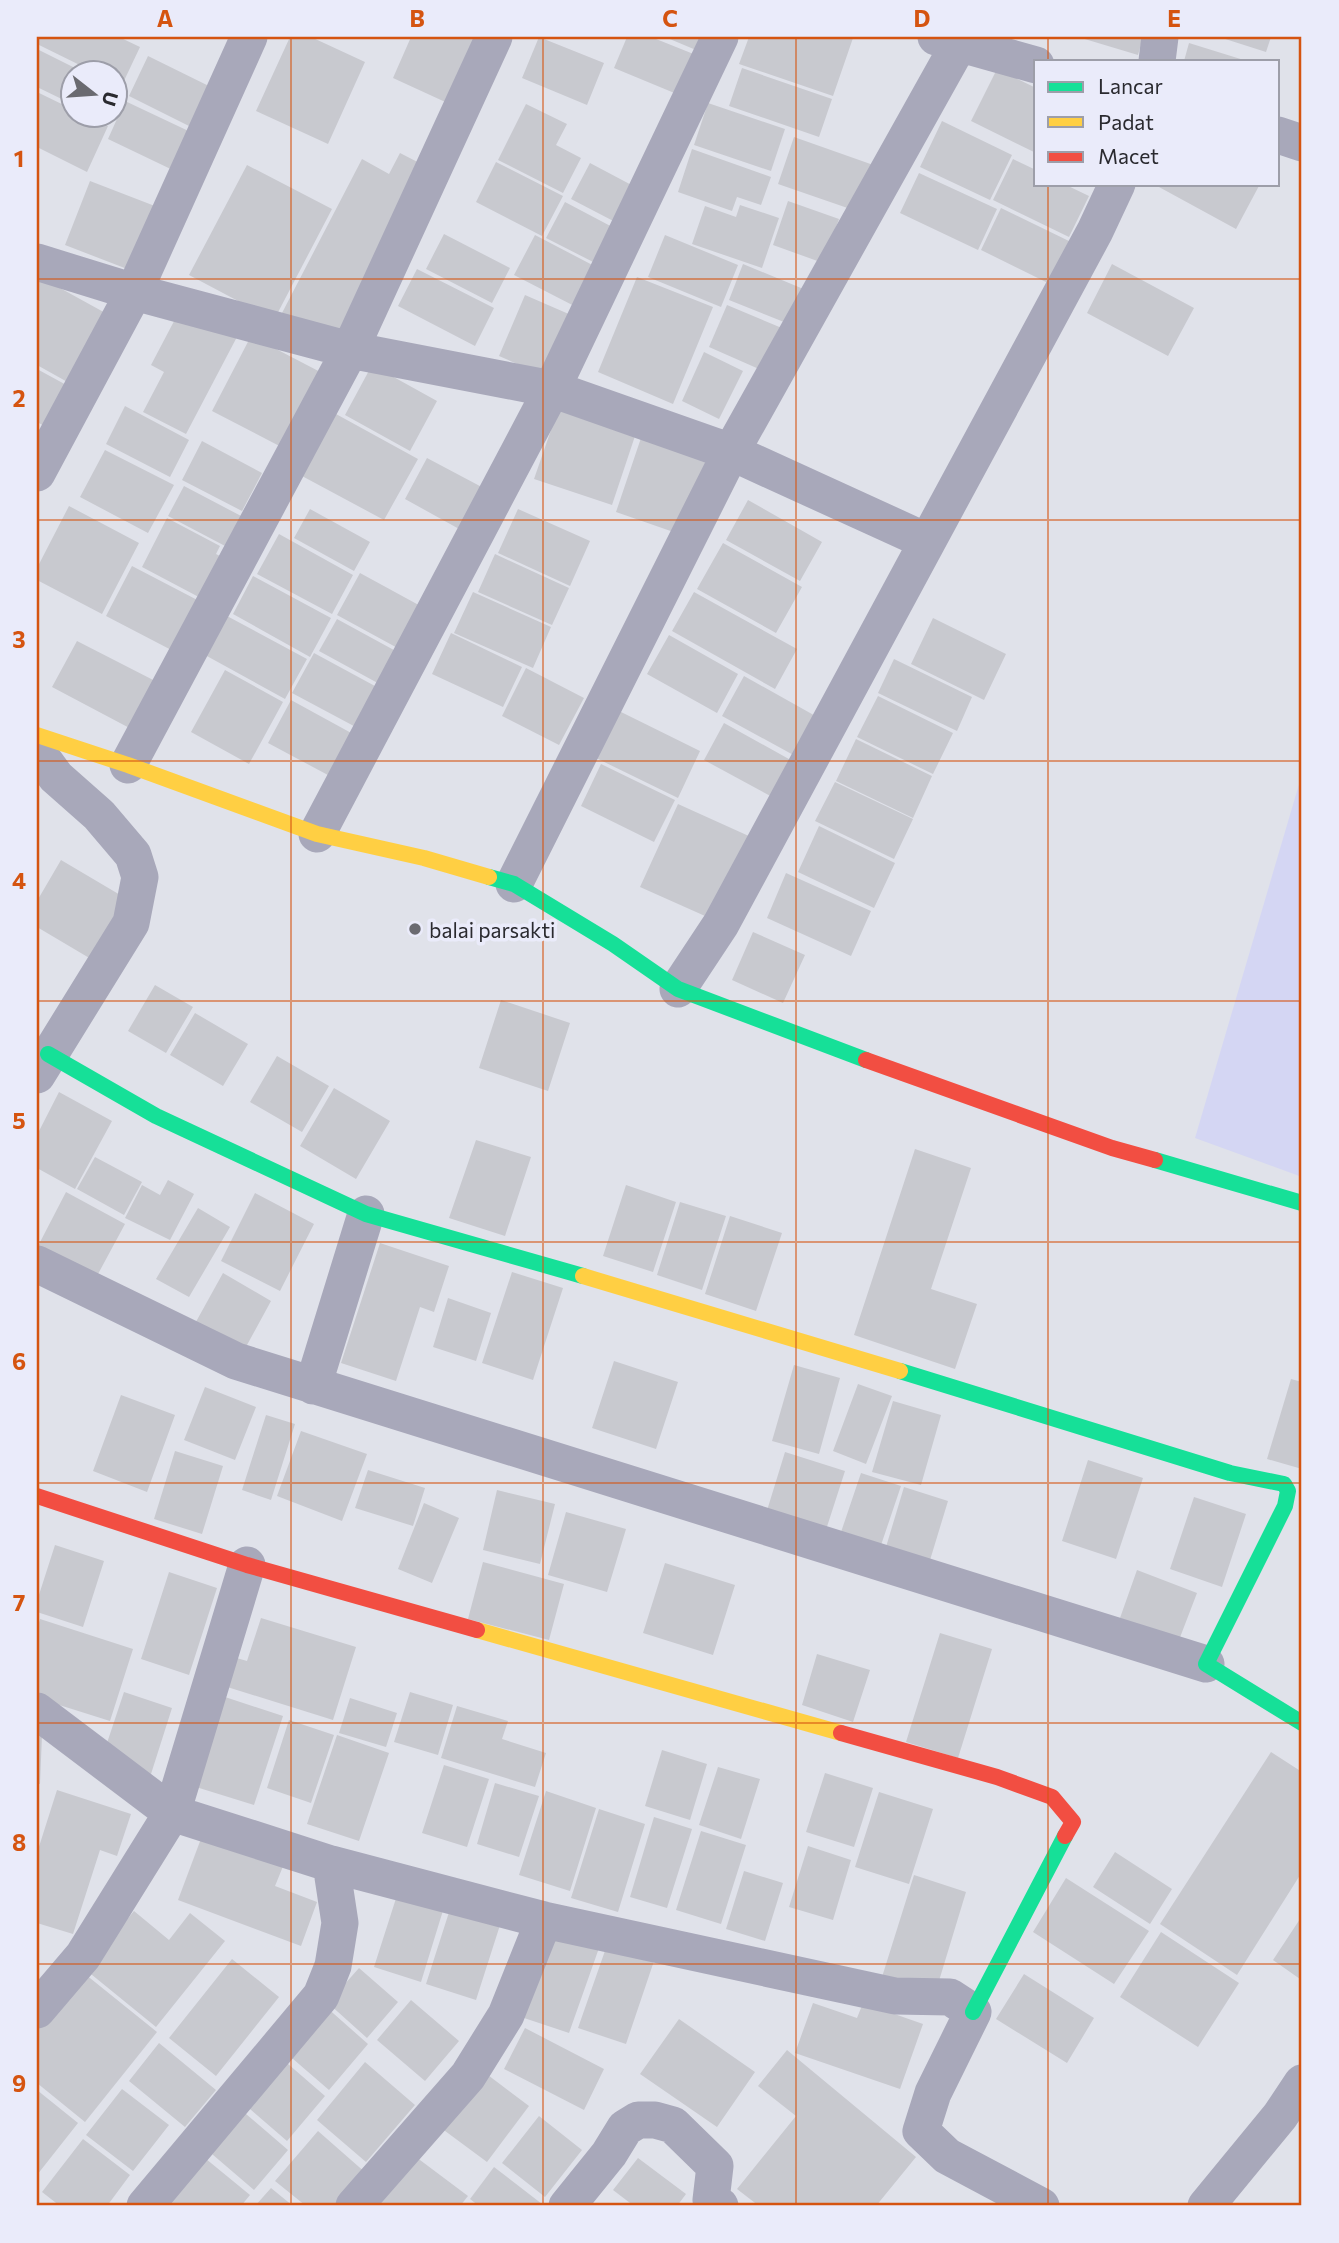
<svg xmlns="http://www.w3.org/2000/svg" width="1339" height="2243" font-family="Commissioner,sans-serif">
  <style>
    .green { fill: #d4d6f3 }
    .building { fill: #c8c9cf }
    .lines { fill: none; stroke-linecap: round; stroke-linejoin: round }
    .street { stroke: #a8a8ba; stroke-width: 37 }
    .fast { stroke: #16e098; stroke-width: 16 }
    .slow { stroke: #ffcf43; stroke-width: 16 }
    .jam { stroke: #f24e42; stroke-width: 16 }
    .grid { fill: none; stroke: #d55410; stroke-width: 2; stroke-opacity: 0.55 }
    .poi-dot { fill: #6a6a70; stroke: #eaebfa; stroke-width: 2.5 }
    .labels { text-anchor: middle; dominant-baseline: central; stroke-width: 7; stroke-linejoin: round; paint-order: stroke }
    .poi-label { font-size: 21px; fill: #2a2a2f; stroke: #eaebfa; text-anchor: start }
    .neatline { fill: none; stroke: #d55410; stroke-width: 2.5 }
    .grid-label { font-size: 23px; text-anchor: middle; font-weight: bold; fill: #d55410 }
  </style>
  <rect width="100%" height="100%" fill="#e0e2ea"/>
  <path class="green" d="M1302,774v403l-107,-39z"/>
  <path class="building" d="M37,37h82l21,10 -18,38 -6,-3v-8h-18l-61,-30z
    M290,37h21l54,25 -37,82 -72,-33z
    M411,37h73l-30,69 -61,-28z
    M539,37l65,26 -17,42 -65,-27z
    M627,37h24l50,20 -17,40 -70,-29z
    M665,37h37l-6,13z
    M749,37h102l2,1 -20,58 -94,-32z
    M1078,37h65l-5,18z
    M1219,37h52l-5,15z
    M1189,43l58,18h-63z
    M37,49l50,25h-13v31l-37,-18z
    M148,56l69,34 -20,40 -68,-34z
    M742,68l90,31 -13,38 -90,-31z
    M997,69l39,19v65l-65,-32z
    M37,92l37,18v6h12l22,10 -21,46 -50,-25z
    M125,101l72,34 -18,38 -71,-34z
    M708,103l77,26 -14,42 -77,-26z
    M526,104l41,20 -11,21 25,13 -18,35 -65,-33z
    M942,121l70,34 -22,45 -70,-33z
    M794,137l85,30 -17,46 -84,-29z
    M692,149l79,28 -10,28 -24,-8 -5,14 -54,-19z
    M400,153l33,17 -91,174 -60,-31 80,-154 27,15z
    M1013,159l23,11v14h28l25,12 -20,41 -76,-37z
    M496,162l67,34 -21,40 -66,-34z
    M590,163l49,26 -18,36 -50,-26z
    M247,165l85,44 -58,111 -85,-45z
    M919,173l78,36 -19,41 -78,-37z
    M90,181l70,27 -25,64 -70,-27z
    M1160,184h100l-24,45 -77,-42z
    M788,201l51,18 -16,44 -50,-18z
    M565,202l53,28 -17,36 -55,-28z
    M740,205l39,13 -17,50 -70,-24 13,-38 31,11z
    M1001,208l70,34 -21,42 -69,-34z
    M444,234l66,34 -18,35 -66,-34z
    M535,235l67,35 -20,40 -68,-35z
    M665,235l73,30 -17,42 -73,-30z
    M743,264l70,29 -14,35 -70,-28z
    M1112,264l82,44 -26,48 -81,-43z
    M417,269l77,39 -19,38 -77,-40z
    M40,277l69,38 -38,69 -34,-19v-82z
    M637,277l76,30 -40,97 -75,-32z
    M525,295l46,20 -26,61 -46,-20z
    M727,305l62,26 -19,43 -61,-27z
    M182,306l56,29 -52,99 -43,-22 21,-40 -13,-7z
    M251,336l77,40 -39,75 -77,-40z
    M704,352l39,19 -24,48 -37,-18z
    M372,365l65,36 -27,50 -65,-36z
    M37,369l33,18 -22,41 -11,-6z
    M125,406l64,34 -19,37 -64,-33z
    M559,407l77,26 -24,72 -78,-26z
    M336,414l82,45 -34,61 -82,-44z
    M642,435l69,23 -26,78 -69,-24z
    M202,441l60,32 -20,38 -60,-31z
    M105,450l69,35 -26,48 -68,-36z
    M427,458l66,35 -23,42 -65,-36z
    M184,486l59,31 -16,30 -59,-31z
    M748,500l74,42 -22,39 -74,-41z
    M69,506l70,37 -37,71 -65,-34v-12z
    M310,509l60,33 -16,29 -60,-33z
    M518,509l72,32 -20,45 -72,-33z
    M167,518l53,28 -4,8 18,9 -22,41 -70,-37z
    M279,534l74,41 -21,39 -75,-40z
    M723,543l79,44 -26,46 -79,-44z
    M495,554l74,34 -17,37 -74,-33z
    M132,566l73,38 -26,50 -73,-38z
    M360,573l66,36 -23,42 -66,-36z
    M253,576l78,42 -21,39 -77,-43z
    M473,592l78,35 -18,41 -79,-35z
    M694,592l103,57 -22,40 -103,-58z
    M227,616l80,43 -22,40 -80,-44z
    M933,618l73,36 -22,46 -73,-36z
    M337,619l66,36 -18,32 -66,-36z
    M451,633l71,34 -19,40 -71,-33z
    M669,635l69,39 -21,39 -70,-39z
    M77,641l84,43 -24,48 -85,-45z
    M314,653l72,39 -21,40 -73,-39z
    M894,659l78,38 -15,34 -79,-38z
    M526,668l58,30 -25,47 -57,-29z
    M225,670l58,32 -34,62 -58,-32z
    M744,676l75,42 -22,39 -75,-41z
    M878,696l75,37 -20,41 -76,-37z
    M291,700l73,40 -23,42 -73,-39z
    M617,710l83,41 -22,47 -84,-41z
    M724,723l72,40 -20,36 -72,-39z
    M856,739l76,37 -19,42 -77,-37z
    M601,764l74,36 -21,42 -73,-36z
    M835,782l78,37 -19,40 -79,-38z
    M678,804l73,33 -37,83 -74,-33z
    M819,826l76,37 -21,45 -76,-36z
    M61,860l66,39 -36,60 -54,-32v-26z
    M786,873l85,38 -20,45 -84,-38z
    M753,932l52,23 -22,48 -51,-23z
    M155,985l38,22 -27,46 -38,-22z
    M501,1000l69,23 -22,68 -69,-23z
    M195,1013l53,31 -25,42 -53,-31z
    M277,1056l52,30 -27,46 -52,-30z
    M334,1088l56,33 -34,58 -56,-33z
    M59,1092l53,29 -37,68 -38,-21v-33z
    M476,1140l55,17 -26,79 -56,-18z
    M915,1149l56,19 -40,121 46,15 -22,65 -101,-34z
    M95,1157l47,25 -18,33 -47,-26z
    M168,1180l26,14 -24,46 -45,-22 17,-33 18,10z
    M626,1185l50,17 -23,70 -50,-16z
    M66,1192l59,32 -34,63 -54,-39z
    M255,1193l59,31 -34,67 -59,-30z
    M680,1202l46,14 -24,74 -45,-15z
    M198,1208l32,19 -41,70 -33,-18z
    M730,1216l52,17 -26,78 -51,-17z
    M380,1243l69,23 -15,46 -14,-5 -24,74 -55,-18z
    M512,1272l51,16 -30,92 -51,-17z
    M223,1273l48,28 -30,55 -49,-27z
    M448,1298l43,15 -15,48 -43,-14z
    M614,1361l64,21 -22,67 -64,-21z
    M794,1365l46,13 -21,76 -47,-13z
    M1291,1379l11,3v87l-35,-10z
    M858,1384l34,12 -26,68 -33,-13z
    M205,1387l51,20 -21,53 -51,-20z
    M121,1395l54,20 -28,77 -54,-21z
    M893,1401l48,14 -20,70 -49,-13z
    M266,1415l29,9 -24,76 -29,-10z
    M301,1431l66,23 -25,67 -65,-25z
    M175,1451l48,15 -21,68 -48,-15z
    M785,1452l60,19 -21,65 -59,-19z
    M1088,1460l55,18 -27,81 -54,-18z
    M368,1470l57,18 -12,38 -58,-18z
    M861,1473l40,13 -23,68 -40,-13z
    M904,1487l44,14 -21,69 -44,-13z
    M497,1490l58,14 -15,60 -57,-14z
    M1194,1497l52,17 -24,73 -52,-18z
    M424,1503l35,15 -27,65 -34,-14z
    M566,1512l60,17 -19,63 -59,-17z
    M55,1545l49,16 -21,66 -46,-15v-11z
    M483,1562l81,22 -15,56 -81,-21z
    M665,1563l70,22 -22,70 -70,-22z
    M1137,1570l60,23 -18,47 -59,-22z
    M169,1572l48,16 -28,87 -48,-16z
    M261,1618l95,29 -23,73 -109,-34 9,-29 14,4z
    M40,1619l93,30 -23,72 -73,-23v-68z
    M940,1633l52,16 -34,109 -52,-16z
    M817,1654l53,16 -17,52 -51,-17z
    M124,1692l48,16 -21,66 -49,-16z
    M410,1692l43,13 -15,50 -44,-13z
    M225,1697l58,19 -29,89 -58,-18z
    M350,1698l47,15 -11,34 -47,-14z
    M457,1706l51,15 -6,18 44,14 -11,34 -94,-29z
    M289,1720l45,15 -23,68 -44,-15z
    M37,1735h5l-2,49h-3z
    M337,1735l52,18 -30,88 -52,-17z
    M662,1750l45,14 -17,56 -45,-14z
    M1271,1752l31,20v100l-65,103 -77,-51z
    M444,1765l45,14 -22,68 -45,-14z
    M718,1767l42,12 -19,60 -42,-14z
    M825,1773l48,15 -19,59 -48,-15z
    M495,1783l44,13 -20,61 -42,-13z
    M57,1790l74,24 -14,42 -17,-6 -27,84 -36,-11v-70z
    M546,1791l50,17 -26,83 -51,-16z
    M879,1792l54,17 -24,75 -54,-17z
    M599,1809l46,15 -27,88 -47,-14z
    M654,1817l38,12 -25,79 -37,-11z
    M205,1828l81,31 -11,27 42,16 -16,44 -123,-46z
    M701,1831l45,14 -25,79 -45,-14z
    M808,1846l43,14 -18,60 -44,-13z
    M1115,1852l57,37 -22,35 -57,-37z
    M744,1871l39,12 -18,58 -39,-12z
    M914,1875l52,17 -31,102 -53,-17z
    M1066,1878l83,53 -35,53 -81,-52z
    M399,1889l46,15 -24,78 -47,-15z
    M451,1906l50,16 -25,78 -50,-16z
    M134,1911l35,29 21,-27 35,28 -69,86 -70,-57z
    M1300,1919l2,2v55l-2,3 -27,-19z
    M550,1931l49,17 -30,85 -48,-16z
    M1161,1932l78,51 -41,64 -78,-50z
    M607,1945l47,16 -28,83 -48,-16z
    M232,1959l47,38 -63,79 -47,-38z
    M359,1968l39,34 -31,36 -39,-35z
    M80,1970l77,62 -72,90 -48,-39v-60z
    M1024,1974l70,44 -27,45 -71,-44z
    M411,2000l48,41 -34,40 -48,-41z
    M813,2003l44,15 6,-15 60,21 -23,65 -105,-36z
    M325,2006l43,38 -39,46 -44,-38z
    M679,2019l76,53 -38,55 -77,-53z
    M525,2028l79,41 -20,41 -80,-41z
    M159,2043l57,47 -31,37 -56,-46z
    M787,2050l129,107 -40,49h-117l-22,-17 59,-73 -38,-30z
    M280,2057l45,39 -38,45 -45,-39z
    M365,2062l50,43 -49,57 -49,-42z
    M480,2069l49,37 -42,56 -50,-37z
    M122,2089l47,36 -36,46 -47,-36z
    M37,2090l41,33 -41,52z
    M239,2108l49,42 -34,40 -49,-42z
    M539,2116l43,34 -37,47 -43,-34z
    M318,2131l49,43 -28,32h-33l-31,-25z
    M83,2139l47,36 -23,31h-47l-18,-14z
    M408,2151l60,45 -8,10h-83z
    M200,2154l50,41 -9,11h-68l-10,-8z
    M638,2158l48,36 -9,12h-43l-21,-16z
    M494,2167l48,37 -2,2h-61l-9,-7z
    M271,2188l22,18h-38z"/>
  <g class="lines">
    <path class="street" d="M936,37l100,28
      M1157,61l3,-24
      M1278,135l24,8
      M37,262l97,30 216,58 202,39 179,63 195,89
      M37,473l97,-181 115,-255
      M37,751l19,26 43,38 34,40 7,22 -9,46 -94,152
      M128,765l222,-415 144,-313
      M317,834l235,-445 168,-352
      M514,884l217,-432 228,-408v-7
      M678,989l43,-65 374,-693 22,-47
      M37,1264l199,97 970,303
      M313,1386l53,-172
      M37,1711l135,102 159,51 213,56 351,76 55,1 23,15 -40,81 -12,38 26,25 94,50
      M37,2010l46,-54 89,-143 75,-248
      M145,2206l176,-210 12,-30 7,-43 -9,-59
      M354,2206l114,-130 38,-61 38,-95
      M567,2206l42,-52 16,-26 13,-8h17l18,5 42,41 -4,34 9,6
      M1206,2206l74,-90 22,-33"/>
    <path class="fast" d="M489,877l25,7 99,60 65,45 188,71
      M48,1054l108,62 210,98 217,62
      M1155,1160l147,43
      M900,1371l330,102 54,11 4,7 -3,15 -79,158 96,59
      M973,2012l92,-176"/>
    <path class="slow" d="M37,735l91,30 189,69 107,24 65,19
      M583,1276l317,95
      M477,1630l364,103"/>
    <path class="jam" d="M866,1060l246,88 43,12
      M37,1496l210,69 230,65
      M841,1733l156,44 55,20 21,25 -8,14"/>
  </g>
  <path class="grid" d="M291,37v2169M543,37v2169M796,37v2169M1048,37v24M1048,184v2022M37,279h1265M37,520h1265M37,761h1265M37,1001h1265M37,1242h1265M37,1483h1265M37,1723h1265M37,1964h1265"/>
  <circle class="poi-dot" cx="415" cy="929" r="7"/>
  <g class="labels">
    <g class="poi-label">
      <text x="429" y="929">balai parsakti</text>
    </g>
  </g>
  <rect width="1339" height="2243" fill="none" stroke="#eaebfa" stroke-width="77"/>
  <rect x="1034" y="60" width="245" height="126" fill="#eaebfa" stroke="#9d9ea9" stroke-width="2"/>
  <rect x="1048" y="82" width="35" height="10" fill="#16e098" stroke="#9d9ea9" stroke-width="2"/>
  <text x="1098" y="94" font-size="21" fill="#2a2a2f">Lancar</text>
  <rect x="1048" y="117" width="35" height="10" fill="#ffcf43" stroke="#9d9ea9" stroke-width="2"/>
  <text x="1098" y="130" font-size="21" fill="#2a2a2f">Padat</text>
  <rect x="1048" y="152" width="35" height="10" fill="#f24e42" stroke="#9d9ea9" stroke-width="2"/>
  <text x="1098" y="164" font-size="21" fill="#2a2a2f">Macet</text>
  <g transform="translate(94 94) rotate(107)"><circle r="33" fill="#eaebfa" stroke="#9d9ea9" stroke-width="2"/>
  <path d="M0-5L12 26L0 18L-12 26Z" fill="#6a6a70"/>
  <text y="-10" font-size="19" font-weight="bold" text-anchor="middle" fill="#2a2a2f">U</text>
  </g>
  <rect x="38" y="38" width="1262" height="2166" class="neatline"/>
  <g class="grid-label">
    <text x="165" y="27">A</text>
    <text x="417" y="27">B</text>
    <text x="670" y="27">C</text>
    <text x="922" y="27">D</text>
    <text x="1174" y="27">E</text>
    <text x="19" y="167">1</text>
    <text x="19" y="407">2</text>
    <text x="19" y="648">3</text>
    <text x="19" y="889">4</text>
    <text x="19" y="1129">5</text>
    <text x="19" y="1370">6</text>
    <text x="19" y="1611">7</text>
    <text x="19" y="1851">8</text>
    <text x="19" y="2092">9</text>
  </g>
</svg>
